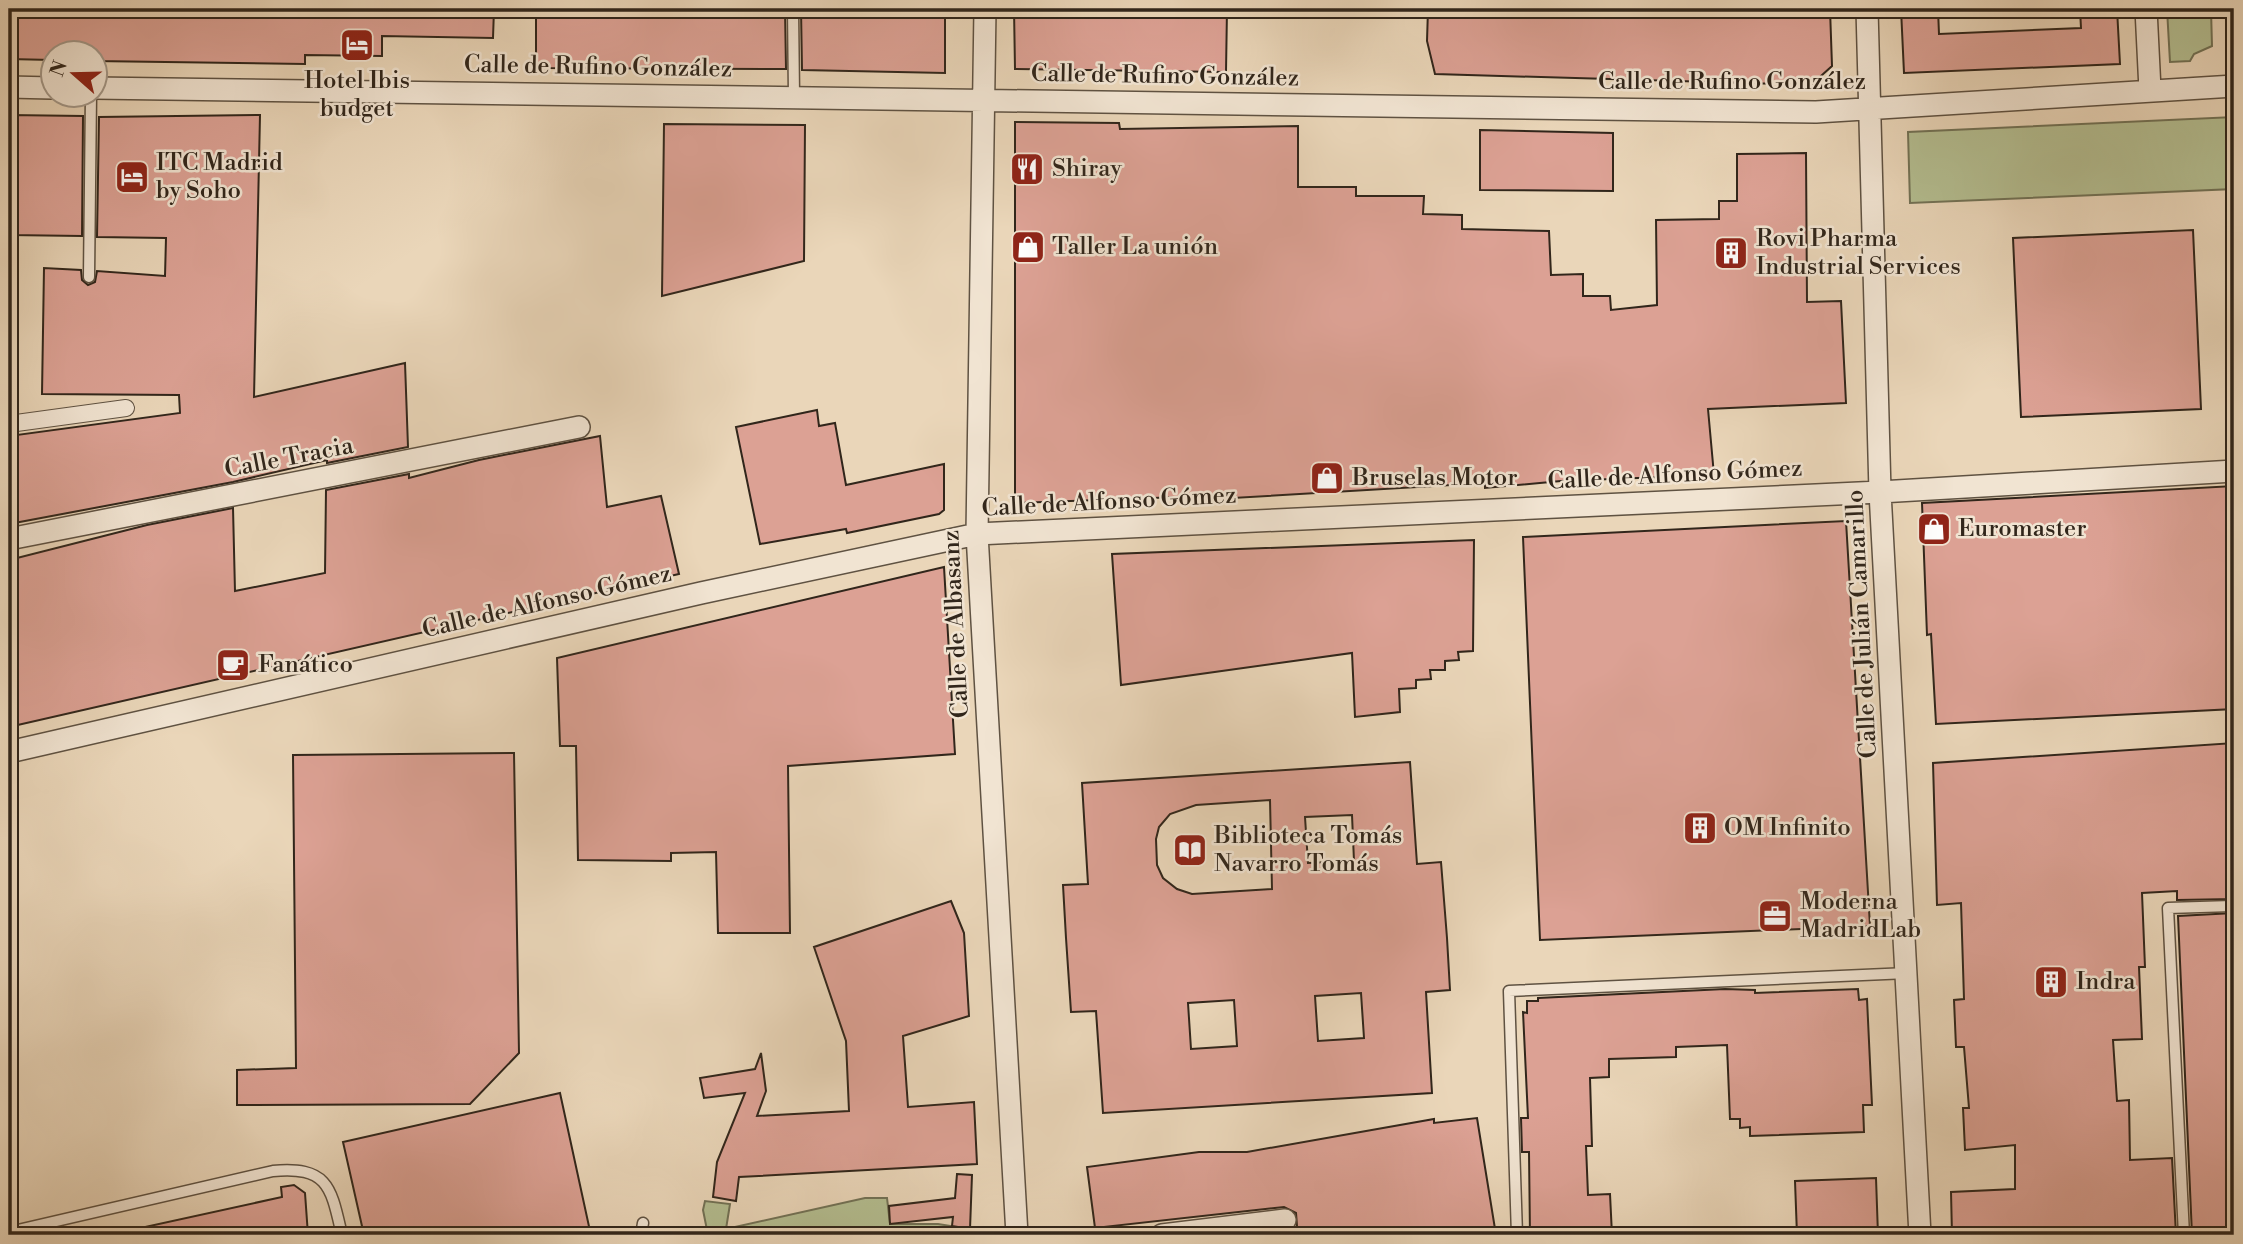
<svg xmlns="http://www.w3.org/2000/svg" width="2243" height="1244" font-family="'Libre Bodoni',serif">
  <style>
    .green { fill: #b4be91; stroke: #727256; stroke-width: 2 }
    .building { fill: #dca194; stroke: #31261b; stroke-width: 2; fill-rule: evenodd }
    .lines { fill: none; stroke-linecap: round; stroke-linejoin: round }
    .service-casing { stroke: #5f5242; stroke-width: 13 }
    .pedestrian-casing { stroke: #5f5242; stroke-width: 18 }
    .minor-casing { stroke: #5f5242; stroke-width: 24 }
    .service { stroke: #f1e4d2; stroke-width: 10 }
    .pedestrian { stroke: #f1e4d2; stroke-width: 16 }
    .minor { stroke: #f1e4d2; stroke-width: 21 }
    .labels { text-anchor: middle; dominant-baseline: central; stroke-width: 5; stroke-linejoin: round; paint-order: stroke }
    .street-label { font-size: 24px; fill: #31261b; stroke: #f1e4d2 }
    .poi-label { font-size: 24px; fill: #31261b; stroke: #f1e4d2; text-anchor: start }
  </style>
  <rect width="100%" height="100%" fill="#ead6b9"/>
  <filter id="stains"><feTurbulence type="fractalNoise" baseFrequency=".00286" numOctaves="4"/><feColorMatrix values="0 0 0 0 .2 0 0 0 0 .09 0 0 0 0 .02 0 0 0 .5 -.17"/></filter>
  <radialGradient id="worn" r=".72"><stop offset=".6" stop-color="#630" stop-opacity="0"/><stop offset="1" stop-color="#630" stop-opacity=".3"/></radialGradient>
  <path class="green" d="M2167,9h44l1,37 -18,8 -4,7 -20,1z
    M2234,117v72l-324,14 -2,-71z
    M865,1198h22l3,26h48l44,7v4h-274l-5,-25 2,-9 25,3 -4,25z"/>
  <path class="building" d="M9,9h485l-1,29 -111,-2v20l-77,-1v9l-211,-3v-9h-42v8l-43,-1z
    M536,9h249l1,60 -250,-1z
    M801,9h144v64l-143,-3z
    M1014,9h213l-1,63 -211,-3z
    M1428,9h402l2,57 -21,19 -376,-11 -8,-33z
    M1901,9h37l1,25 142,-6 -1,-19h37l3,55 -216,9z
    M9,115l74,1 -1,120 -73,-1z
    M260,115l-6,282 151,-34 3,84 -81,16v-3l-94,22 -224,42v-88l171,-23 -1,-18 -137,-1 2,-126 37,2 1,10 6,5 7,-3 2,-11 68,5 1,-38 -69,-1 2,-120z
    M1015,122l104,1 1,6 178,-3v61h58v9h68l-1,18 39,1v14l87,2 2,44 32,-1v22h27l1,14 46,-5 -1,-85 63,-1v-18h18v-47l69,-1 1,149 34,-1 5,102 -138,6 6,66 -153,6 -76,7v-5l-252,15v-3l-218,8z
    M664,124l141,1 -1,136 -142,35z
    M1480,130l133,3v58l-133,-1z
    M2193,230l8,179 -180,8 -8,-179z
    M817,410l2,16 16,-3 11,62 98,-21v46l-5,4 -92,19 -1,-4 -86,15 -24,-117z
    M600,436l7,71 54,-11 18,78 -670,153v-167l138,-35 86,-17 2,83 90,-18 1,-83 83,-16v4l70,-18z
    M2234,486v223l-298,15 -5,-90 -4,1 -5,-132z
    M1846,521l24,405 -330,14 -17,-403z
    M1474,540l-1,111 -15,1 1,8 -14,1v9h-15l1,9 -15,1v8l-17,1 1,23 -45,5 -3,-64 -231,32 -9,-131z
    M944,567l11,187 -167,12 2,167h-72l-2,-81 -45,1v8l-93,-1 -2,-114h-16l-3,-88z
    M2234,743v156l-57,1v-9l-35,2 3,74h-6l3,72 -29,1 4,61 12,-1 1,60 42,-2 4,77h-224l-1,-43 64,-3v-44l-50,5 -2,-42h6l-5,-61h-8l-2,-47 10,-1 -3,-96 -24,2 -4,-142z
    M514,753l5,300 -49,51 -233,1v-35l59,-2 -3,-313z
    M1410,762l7,102 24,-2 6,76 3,52 -24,2 6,101 -329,20 -7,-102 -25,1 -5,-74 -3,-53 25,-1 -6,-101zM1270,800l2,89 -80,5 -15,-5 -14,-11 -6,-13 -1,-26 3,-12 11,-13 26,-9zM1352,815l2,46 -46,2 -3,-46zM1361,993l3,45 -46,3 -3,-45zM1234,1000l3,46 -46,3 -3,-46z
    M951,901l13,32 5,83 -66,20 5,71 66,-5 3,62 -238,13 -3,24 -23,-4 4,-35 28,-69 -41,5 -4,-20 55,-9 6,-16 5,38 -9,25 92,-5 -3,-70 -32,-94z
    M2234,913v322h-42l-14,-319z
    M1725,989l30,1v3l103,-4 1,11 8,-1 5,106h-9l1,27 -114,4v-9l-10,1v-9h-10l-3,-74 -51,2v10l-67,2v18l-19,1 2,68h-6l2,49 22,-1 2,41h-82l-1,-83h-7l-1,-34h7l-5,-106 4,1v-12h11v-3z
    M560,1093l30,138 -21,4h-205l-21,-93z
    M1477,1118l19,117h-228l19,-2 10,-7 -1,-13 -12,-6 -189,21 -8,-61 112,-15h48l187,-33v4z
    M957,1174l15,1 -2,54 -18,-3 1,-9 -63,7 -1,-18 66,-8z
    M1876,1178l2,57h-81l-2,-54z
    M294,1185l11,8 3,42h-162l-1,-8 137,-30 -1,-10z"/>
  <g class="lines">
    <g class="service-casing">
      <path id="service" d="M793,9l1,87
        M89,277l2,-183
        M9,1232l264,-61c56,-5 58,17 69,64
        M641,1235l2,-12
        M1517,1235l-8,-244 399,-18
        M2184,1235l-16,-327 64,-2"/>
    </g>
    <g class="pedestrian-casing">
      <path id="pedestrian" d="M9,424l117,-16"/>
    </g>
    <g class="minor-casing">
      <path id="minor" d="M985,9l-8,525 40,701
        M1867,9l13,483 40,743
        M2146,9l4,81
        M9,87l43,1
        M94,88l1722,24 418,-26
        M9,539l570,-112
        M9,752l692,-159 276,-59 903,-42 354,-21
        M1162,1235l123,-15"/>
    </g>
    <use href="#service" class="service"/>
    <use href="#pedestrian" class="pedestrian"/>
    <use href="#minor" class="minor"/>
  </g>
  <defs>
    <g id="hotel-square" transform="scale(1.75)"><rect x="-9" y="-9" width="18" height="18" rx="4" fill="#8f2418" stroke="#f1e4d2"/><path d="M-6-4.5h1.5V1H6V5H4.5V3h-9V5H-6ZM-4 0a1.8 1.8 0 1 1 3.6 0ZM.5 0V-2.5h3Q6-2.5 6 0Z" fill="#fff"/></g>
    <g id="restaurant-square" transform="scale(1.75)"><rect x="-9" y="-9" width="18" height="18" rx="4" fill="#8f2418" stroke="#f1e4d2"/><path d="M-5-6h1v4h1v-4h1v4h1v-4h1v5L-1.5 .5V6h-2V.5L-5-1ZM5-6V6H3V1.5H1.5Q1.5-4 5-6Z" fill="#fff"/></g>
    <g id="shop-square" transform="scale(1.75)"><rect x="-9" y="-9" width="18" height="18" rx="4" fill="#8f2418" stroke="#f1e4d2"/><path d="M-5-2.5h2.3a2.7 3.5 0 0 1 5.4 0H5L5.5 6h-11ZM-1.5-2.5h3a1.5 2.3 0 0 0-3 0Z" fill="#fff"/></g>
    <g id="building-square" transform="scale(1.75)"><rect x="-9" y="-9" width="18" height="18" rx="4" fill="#8f2418" stroke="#f1e4d2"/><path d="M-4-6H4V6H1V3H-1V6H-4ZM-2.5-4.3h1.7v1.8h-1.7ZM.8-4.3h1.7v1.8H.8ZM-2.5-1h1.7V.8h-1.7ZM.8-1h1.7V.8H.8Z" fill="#fff"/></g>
    <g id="cafe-square" transform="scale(1.75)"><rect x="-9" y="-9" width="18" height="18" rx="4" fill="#8f2418" stroke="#f1e4d2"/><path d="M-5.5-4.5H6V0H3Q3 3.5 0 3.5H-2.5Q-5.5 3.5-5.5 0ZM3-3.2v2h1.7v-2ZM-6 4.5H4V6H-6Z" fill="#fff"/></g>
    <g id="library-square" transform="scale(1.75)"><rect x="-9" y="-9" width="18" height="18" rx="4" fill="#8f2418" stroke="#f1e4d2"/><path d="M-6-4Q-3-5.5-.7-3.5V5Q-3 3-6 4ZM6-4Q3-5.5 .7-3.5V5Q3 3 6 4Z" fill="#fff"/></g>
    <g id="office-square" transform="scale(1.75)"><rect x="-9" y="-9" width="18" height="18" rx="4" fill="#8f2418" stroke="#f1e4d2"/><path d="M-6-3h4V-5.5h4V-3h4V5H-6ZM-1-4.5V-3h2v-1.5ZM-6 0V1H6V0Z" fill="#fff"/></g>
  </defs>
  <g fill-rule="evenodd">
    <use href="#hotel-square" x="357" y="45"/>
    <use href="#restaurant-square" x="1027" y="169"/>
    <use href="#hotel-square" x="132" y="177"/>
    <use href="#shop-square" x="1028" y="247"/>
    <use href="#building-square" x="1731" y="253"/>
    <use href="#shop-square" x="1327" y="478"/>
    <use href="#shop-square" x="1934" y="529"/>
    <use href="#cafe-square" x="233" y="665"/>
    <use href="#building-square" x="1700" y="828"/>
    <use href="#library-square" x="1190" y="850"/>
    <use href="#office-square" x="1775" y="916"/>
    <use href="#building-square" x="2051" y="982"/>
  </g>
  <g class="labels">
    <g class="street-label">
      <text transform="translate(598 67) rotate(1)">Calle de Rufino González</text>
      <text transform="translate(1165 76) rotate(1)">Calle de Rufino González</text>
      <text x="1732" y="82">Calle de Rufino González</text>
      <text transform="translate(289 458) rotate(-11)">Calle Tracia</text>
      <text transform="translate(1675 475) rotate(-3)">Calle de Alfonso Gómez</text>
      <text transform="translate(1109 502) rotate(-3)">Calle de Alfonso Gómez</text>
      <text transform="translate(547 602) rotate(-13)">Calle de Alfonso Gómez</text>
      <text transform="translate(956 624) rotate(-93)">Calle de Albasanz</text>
      <text transform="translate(1862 624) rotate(-93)">Calle de Julián Camarillo</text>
    </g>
    <g class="poi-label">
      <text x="357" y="81" text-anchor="middle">Hotel Ibis<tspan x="357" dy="28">budget</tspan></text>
      <text x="156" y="163">ITC Madrid<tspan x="156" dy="28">by Soho</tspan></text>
      <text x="1052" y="169">Shiray</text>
      <text x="1756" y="239">Rovi Pharma<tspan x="1756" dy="28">Industrial Services</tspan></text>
      <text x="1052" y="247">Taller La unión</text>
      <text x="1352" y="478">Bruselas Motor</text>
      <text x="1958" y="529">Euromaster</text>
      <text x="258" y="665">Fanático</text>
      <text x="1724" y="828">OM Infinito</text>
      <text x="1214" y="836">Biblioteca Tomás<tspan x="1214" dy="28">Navarro Tomás</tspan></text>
      <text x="1800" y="902">Moderna<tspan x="1800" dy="28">MadridLab</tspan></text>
      <text x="2076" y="982">Indra</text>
    </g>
  </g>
  <rect width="2243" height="1244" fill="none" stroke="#ead6b9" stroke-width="35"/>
  <rect x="10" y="10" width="2222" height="1223" fill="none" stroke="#31261b" stroke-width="3.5"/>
  <rect x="18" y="18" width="2208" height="1209" fill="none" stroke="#31261b" stroke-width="2"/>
  <g transform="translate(74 74) rotate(290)"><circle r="33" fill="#f1e4d2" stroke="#a49889" stroke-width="2"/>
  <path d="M0-5L12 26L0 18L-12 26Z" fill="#8f2418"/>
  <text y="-10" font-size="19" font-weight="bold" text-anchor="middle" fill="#31261b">N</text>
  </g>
  <rect width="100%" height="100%" filter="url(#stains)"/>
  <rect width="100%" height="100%" fill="url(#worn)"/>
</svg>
